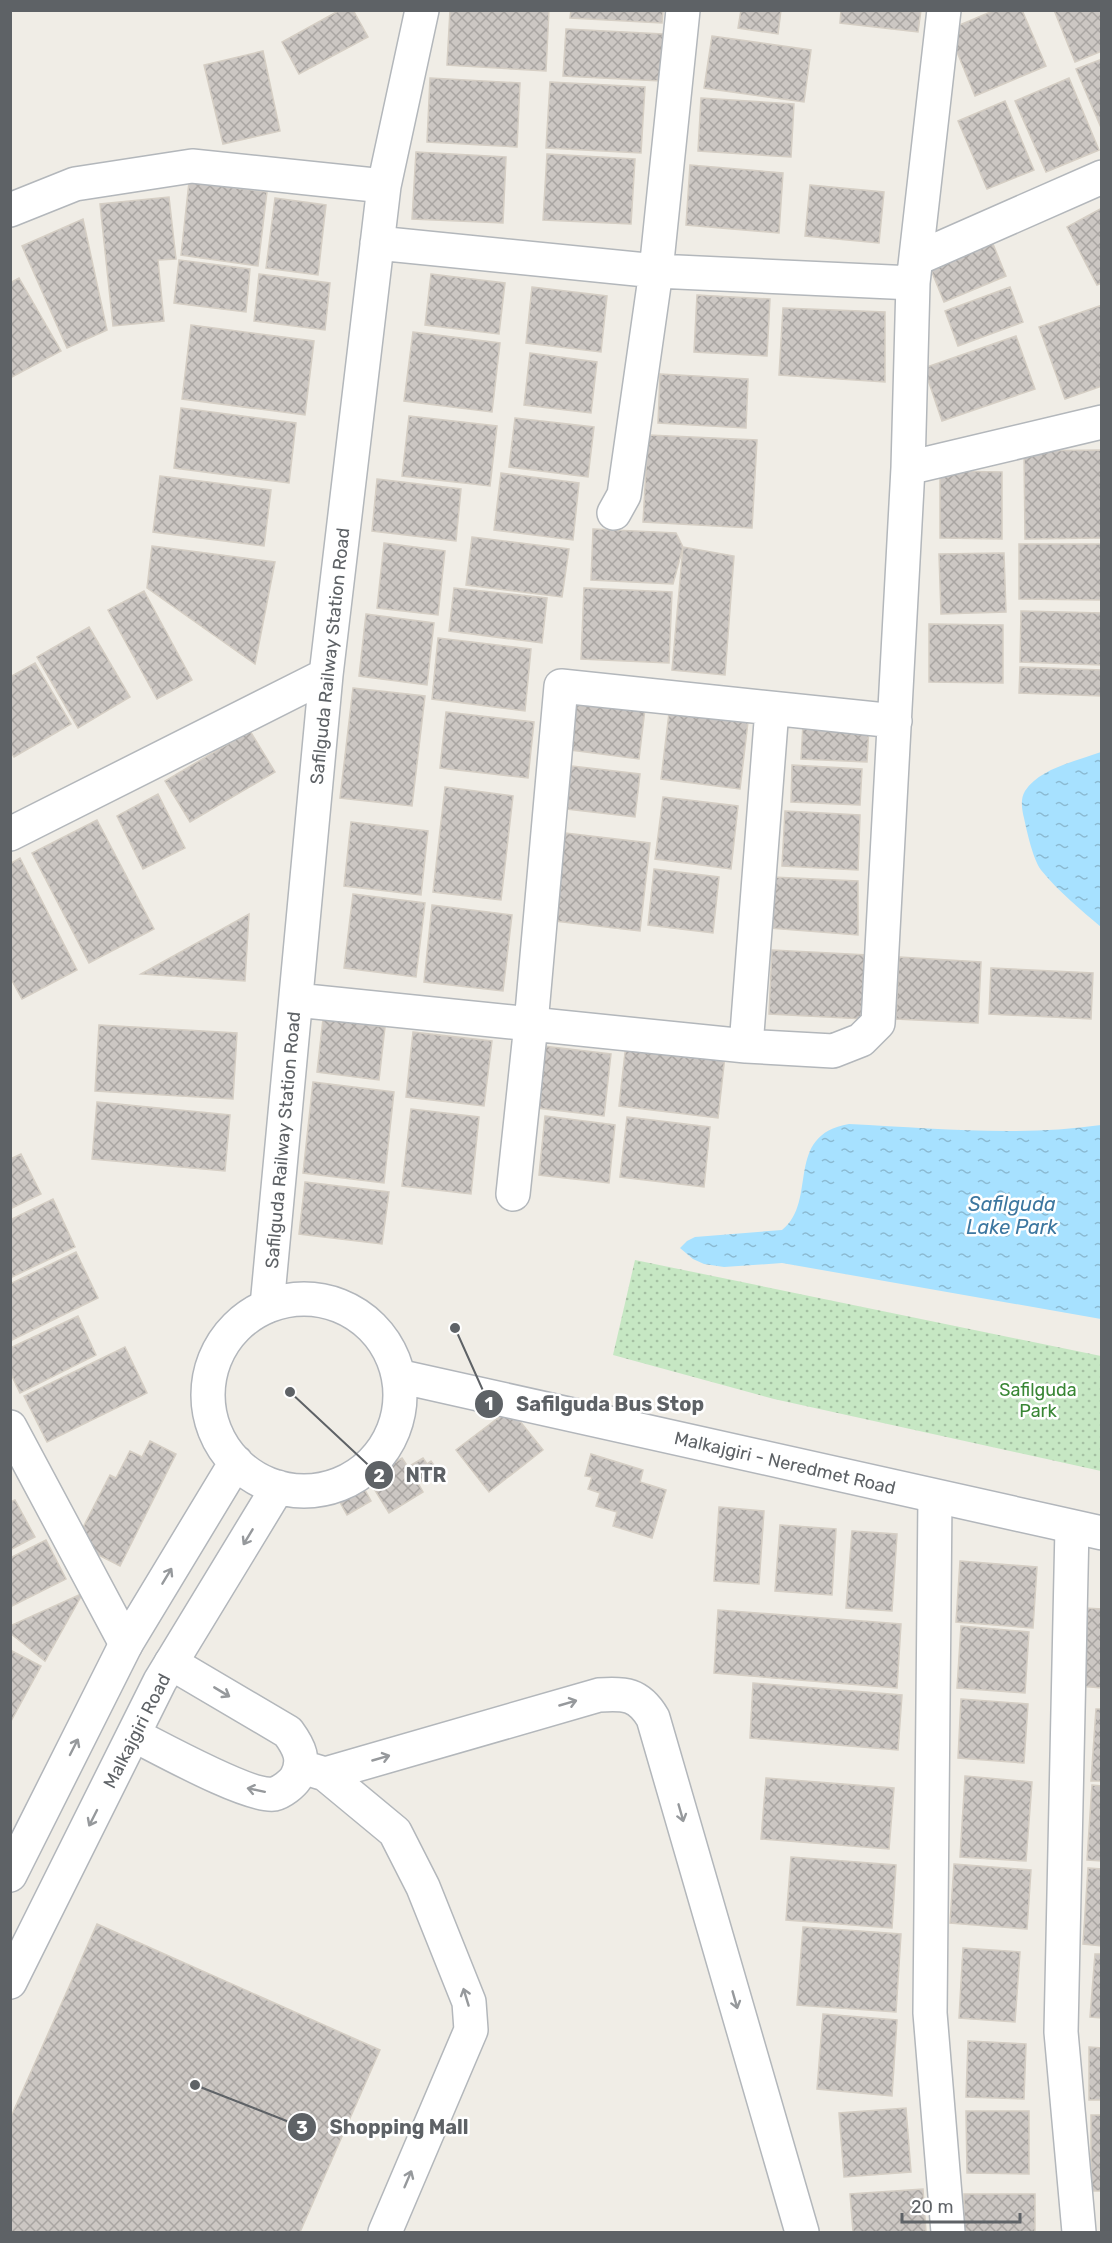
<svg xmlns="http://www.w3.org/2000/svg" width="1112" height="2243" font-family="Rubik,sans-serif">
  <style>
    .park { fill: url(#park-dots) }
    .water { fill: url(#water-ripples) }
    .building { fill: url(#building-cross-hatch); stroke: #d5cec4; stroke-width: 1.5 }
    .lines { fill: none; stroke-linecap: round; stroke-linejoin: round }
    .minor-casing { stroke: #b3b7bb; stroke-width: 36 }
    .secondary-casing { stroke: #b2b6bb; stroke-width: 36 }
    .minor { stroke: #fff; stroke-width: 33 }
    .secondary { stroke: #fff; stroke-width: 33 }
    .oneway { stroke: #96999c }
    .labels { text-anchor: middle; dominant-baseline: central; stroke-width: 5; stroke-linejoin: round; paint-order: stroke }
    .street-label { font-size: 18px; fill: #5e6266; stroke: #fff }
    .park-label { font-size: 18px; fill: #398635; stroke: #fff }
    .water-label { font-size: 20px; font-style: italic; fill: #3d77a0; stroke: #fff }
    .leader { fill: none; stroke: #5e6266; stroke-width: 2 }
    .callout-dot { fill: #5e6266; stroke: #fff; stroke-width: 2 }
    .mark-label { font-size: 18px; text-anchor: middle; font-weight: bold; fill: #fff }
    .callout-label { font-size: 20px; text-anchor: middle; font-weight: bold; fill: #5e6266; stroke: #fff; stroke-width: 5; stroke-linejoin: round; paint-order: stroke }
  </style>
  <defs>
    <pattern id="park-dots" width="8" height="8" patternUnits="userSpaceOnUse" patternTransform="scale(1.5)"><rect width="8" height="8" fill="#c6e7c3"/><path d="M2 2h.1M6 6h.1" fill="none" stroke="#a4bfa2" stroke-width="1.8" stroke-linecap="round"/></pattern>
    <pattern id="water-ripples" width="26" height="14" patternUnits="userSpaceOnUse" patternTransform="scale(1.5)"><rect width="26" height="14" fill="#a7e1ff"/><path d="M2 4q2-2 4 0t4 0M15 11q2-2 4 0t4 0" fill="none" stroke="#8bbad2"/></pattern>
    <pattern id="building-cross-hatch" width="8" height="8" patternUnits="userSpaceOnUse" patternTransform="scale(1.5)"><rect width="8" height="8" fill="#ccc7c3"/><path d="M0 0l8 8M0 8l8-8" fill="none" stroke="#a9a5a2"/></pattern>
  </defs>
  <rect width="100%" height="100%" fill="#f0ede6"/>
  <path class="park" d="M635,1260l466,96v115l-327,-72 -161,-44z"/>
  <path class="water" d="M1101,752v175c-20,-17 -43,-36 -60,-57 -8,-11 -14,-38 -17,-52 -2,-8 -4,-19 1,-27 15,-23 52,-30 76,-39z
    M849,1124c83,4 169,13 252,1v194l-319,-56 -58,4 -20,-3 -11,-5 -13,-11 7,-7 8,-4 87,-7c37,-29 1,-95 67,-106z"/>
  <path class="building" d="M340,10h13l15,27 -69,37 -17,-32z
    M450,10h99l-3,61 -99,-6z
    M571,10h92l-1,13 -92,-5z
    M741,10h40l-3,24 -40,-6z
    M841,10h80l-3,22 -78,-9z
    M995,10h27l24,56 -71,30 -27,-66z
    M1054,10h48v41l-27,11z
    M566,29l97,5 -2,47 -98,-5z
    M712,36l99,14 -7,52 -100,-14z
    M263,51l17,80 -57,13 -19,-79z
    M1102,59v71l-26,-61z
    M430,78l90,5 -3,64 -90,-5z
    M1069,78l30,72 -53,22 -31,-71z
    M550,82l95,5 -4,66 -95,-5z
    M701,98l93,6 -3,53 -93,-6z
    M1005,101l29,69 -47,19 -29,-68z
    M416,152l90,5 -3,66 -91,-4z
    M547,154l88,5 -4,65 -88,-4z
    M690,165l93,8 -4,60 -93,-8z
    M189,182l78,10 -9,74 -77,-11z
    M810,185l74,7 -5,51 -74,-7z
    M169,197l7,62 -18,1 6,61 -51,5 -13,-122z
    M275,198l51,7 -8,70 -52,-7z
    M1102,208v75l-5,2 -30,-58z
    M83,219l24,111 -40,18 -45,-102z
    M991,239l15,37 -62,26 -15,-37z
    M179,260l71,9 -4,43 -72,-9z
    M259,274l71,9 -5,47 -71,-9z
    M431,274l74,9 -6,51 -74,-9z
    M19,278l42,73 -51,27v-95z
    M532,287l75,9 -6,56 -75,-9z
    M1010,287l13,35 -65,24 -13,-35z
    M697,295l73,4 -3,57 -73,-4z
    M1102,305v81l-37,13 -26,-72z
    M783,308l102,4v70l-106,-7z
    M191,325l123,16 -9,74 -123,-16z
    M413,332l87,11 -8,69 -88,-11z
    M1016,336l19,53 -93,32 -18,-53z
    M530,353l67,9 -6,51 -67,-8z
    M660,374l88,5 -2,49 -88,-5z
    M181,408l115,15 -7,60 -115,-15z
    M409,416l88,10 -7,60 -88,-10z
    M515,418l79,9 -6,50 -79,-10z
    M648,435l109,5 -5,88 -109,-6z
    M1102,450v88l-77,1 -1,-88z
    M940,471l62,1v67l-62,-1z
    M501,473l78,10 -6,57 -79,-10z
    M160,476l111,14 -7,56 -111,-14z
    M377,479l84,10 -5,52 -84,-10z
    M593,529l83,4 7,14 -10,37 -82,-4z
    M472,537l97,12 -7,48 -96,-12z
    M384,543l61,8 -7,64 -61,-7z
    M1019,544h83v56l-83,-1z
    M152,546l123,16 -20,102 -108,-76z
    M683,547l51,9 -9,119 -53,-5z
    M1004,553l2,59 -65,2 -2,-60z
    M454,588l93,10 -5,45 -93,-12z
    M584,588l88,4 -3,71 -88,-4z
    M144,591l48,89 -35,19 -49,-89z
    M1021,611l81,2v52l-82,-3z
    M366,614l68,9 -7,62 -68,-9z
    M929,624l74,1v58l-74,-1z
    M89,627l41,70 -52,31 -41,-71z
    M438,638l93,11 -6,62 -93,-12z
    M35,663l36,61 -57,33 -4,-6v-74z
    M1020,667l82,3v26l-83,-3z
    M353,688l72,8 -13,110 -72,-8z
    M569,699l76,10 -6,50 -76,-10z
    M446,712l88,10 -6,56 -88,-10z
    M669,713l79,9 -8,67 -79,-10z
    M803,724l66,3 -2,35 -66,-3z
    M250,731l25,41 -85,50 -25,-41z
    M563,765l77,9 -5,43 -77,-9z
    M792,765l70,4 -2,36 -69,-3z
    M445,787l68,9 -12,104 -68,-8z
    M158,794l27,54 -42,21 -26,-53z
    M663,797l75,9 -7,63 -76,-10z
    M785,811l75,4 -2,55 -76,-4z
    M97,820l57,109 -65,34 -57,-110z
    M351,822l77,9 -7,64 -77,-9z
    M565,833l85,10 -10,88 -85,-10z
    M20,858l57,112 -55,29 -12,-22v-113z
    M654,869l65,8 -6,56 -65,-8z
    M772,877l86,4v54l-88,-7z
    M353,894l72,9 -9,74 -72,-9z
    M432,905l80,10 -9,76 -79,-9z
    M249,914l-4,67 -104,-7z
    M772,950l96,5 -3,64 -96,-5z
    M899,957l82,5 -3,61 -82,-4z
    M991,968l102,5 -2,46 -102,-5z
    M323,1019l62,8 -6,53 -62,-8z
    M99,1025l138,8 -4,66 -138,-8z
    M413,1032l79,9 -8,65 -78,-9z
    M626,1044l99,12 -7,62 -99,-12z
    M543,1046l68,8 -7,62 -67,-8z
    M313,1082l81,10 -10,91 -81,-10z
    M97,1102l133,13 -5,56 -133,-12z
    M411,1109l68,8 -8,77 -69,-8z
    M545,1116l70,9 -6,58 -70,-8z
    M627,1117l83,10 -6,60 -84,-10z
    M21,1154l20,40 -31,15v-50z
    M305,1182l84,10 -7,52 -83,-10z
    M53,1199l22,48 -65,31v-58z
    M76,1252l22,46 -88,43v-57z
    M78,1316l18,39 -76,38 -10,-21v-24z
    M125,1347l22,46 -100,49 -23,-46z
    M510,1409l33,41 -54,42 -33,-42z
    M150,1441l26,13 -56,112 -45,-23 35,-68 6,3 14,-27 12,6z
    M591,1454l52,16 -3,12 26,8 -14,48 -39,-12 4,-14 -21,-6 4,-13 -12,-4 4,-12 -7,-1z
    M402,1458l6,9 15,-9 4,6 4,-3 7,10 -20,12 5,9 -34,21 -21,-34z
    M360,1481l11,20 -24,14 -11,-20z
    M15,1500l20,37 -25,13v-48z
    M719,1507l45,4 -5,73 -45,-3z
    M780,1525l56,4 -4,66 -57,-4z
    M852,1531l45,3 -5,77 -46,-3z
    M46,1540l20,39 -56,28v-49z
    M960,1561l77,6 -4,61 -77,-6z
    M83,1593l-38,68 -35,-28v-7z
    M1084,1608l18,1v79l-24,-2z
    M718,1610l183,14 -4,64 -183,-15z
    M961,1626l68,6 -4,61 -68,-5z
    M10,1650l31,16 -31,57z
    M753,1683l149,12 -4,55 -148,-12z
    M961,1699l67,5 -4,59 -66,-5z
    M1096,1709h6v72h-11z
    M965,1776l67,6 -6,79 -66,-4z
    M766,1778l128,10 -5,61 -128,-10z
    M1092,1785l10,1v75l-15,-1z
    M791,1857l105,8 -4,63 -106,-8z
    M954,1864l77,6 -4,59 -77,-6z
    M1088,1868l14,1v77l-19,-2z
    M97,1924l283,126 -80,182h-290v-113z
    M803,1927l98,7 -5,78 -99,-7z
    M963,1948l57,4 -5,70 -56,-4z
    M1095,1954h7v64l-12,-1z
    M823,2014l74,6 -5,76 -75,-7z
    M968,2041l58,3 -2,55 -58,-2z
    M1089,2047l13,1v52h-13z
    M906,2108l5,64 -67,5 -5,-64z
    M966,2111h63v63l-62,-1z
    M1091,2115h11v76h-11z
    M923,2189l3,43h-73l-3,-38z
    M964,2194h71v38h-71z"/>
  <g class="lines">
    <g class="minor-casing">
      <path id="minor" d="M10,210l65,-26 117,-18 192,20
        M377,243l279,28 257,12
        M918,258l184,-81
        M908,468l194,-46
        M614,513l10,-18 32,-224 27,-261
        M10,834l316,-159
        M296,1000l450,46 87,5 28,-11 17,-17 30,-555 5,-185 31,-273
        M746,1046l26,-337
        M513,1194l18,-170 30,-338 334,35
        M267,1306l59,-631 58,-489 38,-176
        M10,1427l116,217
        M935,1497l-5,516 18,219
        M1072,1527l-11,505 18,200
        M134,1735c26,13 116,63 140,59 8,-2 18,-10 22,-16 10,-18 3,-31 -8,-46l-117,-69
        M302,1767l23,7 70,58 28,55 46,115 2,28 -86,202
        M325,1774l274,-79c26,-2 40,-1 54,23l149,514"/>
    </g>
    <g class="secondary-casing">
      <path id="secondary" d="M208 1395a96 96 0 1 1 192 0a96 96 0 1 1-192 0Z
        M398,1376l704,157
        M10,1875l116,-231 110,-182
        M10,1982l150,-301 118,-194"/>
    </g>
    <use href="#minor" class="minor"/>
    <use href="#secondary" class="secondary"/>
  </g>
  <defs><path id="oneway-shaft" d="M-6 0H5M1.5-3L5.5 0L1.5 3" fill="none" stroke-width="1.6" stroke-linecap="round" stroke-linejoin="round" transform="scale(1.5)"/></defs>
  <g class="oneway">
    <use href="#oneway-shaft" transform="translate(248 1537) rotate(121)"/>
    <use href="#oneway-shaft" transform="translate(167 1576) rotate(-59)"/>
    <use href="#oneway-shaft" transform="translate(222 1692) rotate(31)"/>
    <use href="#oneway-shaft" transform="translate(568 1703) rotate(-16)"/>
    <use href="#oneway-shaft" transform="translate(74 1747) rotate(-63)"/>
    <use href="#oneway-shaft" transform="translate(381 1758) rotate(-16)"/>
    <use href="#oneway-shaft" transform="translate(256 1790) rotate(-168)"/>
    <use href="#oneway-shaft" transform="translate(681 1813) rotate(74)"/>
    <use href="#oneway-shaft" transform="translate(93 1818) rotate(117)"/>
    <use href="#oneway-shaft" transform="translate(466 1997) rotate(-107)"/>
    <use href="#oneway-shaft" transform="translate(735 2000) rotate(74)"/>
    <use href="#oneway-shaft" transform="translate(408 2179) rotate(-67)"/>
  </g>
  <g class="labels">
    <g class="street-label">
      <text transform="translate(330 656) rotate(-84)">Safilguda Railway Station Road</text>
      <text transform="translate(283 1140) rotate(-85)">Safilguda Railway Station Road</text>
      <text transform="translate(785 1463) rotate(13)">Malkajgiri - Neredmet Road</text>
      <text transform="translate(137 1731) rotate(-63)">Malkajgiri Road</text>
    </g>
    <g class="park-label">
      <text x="1038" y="1390">Safilguda<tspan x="1038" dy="21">Park</tspan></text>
    </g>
    <g class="water-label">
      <text x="1012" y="1204">Safilguda<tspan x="1012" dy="23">Lake Park</tspan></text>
    </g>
  </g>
  <path class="leader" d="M455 1328L489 1404M290 1392L379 1475M195 2085L302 2127"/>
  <g class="callout-dot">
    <circle cx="455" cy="1328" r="6"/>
    <circle cx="290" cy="1392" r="6"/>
    <circle cx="195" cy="2085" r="6"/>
    <circle cx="489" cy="1404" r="15"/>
    <circle cx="379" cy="1475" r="15"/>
    <circle cx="302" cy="2127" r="15"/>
  </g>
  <g class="mark-label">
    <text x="489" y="1410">1</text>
    <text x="379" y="1482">2</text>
    <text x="302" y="2134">3</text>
  </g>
  <g class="callout-label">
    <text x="610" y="1411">Safilguda Bus Stop</text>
    <text x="426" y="1482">NTR</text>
    <text x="399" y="2134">Shopping Mall</text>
  </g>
  <rect width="1112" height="2243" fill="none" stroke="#5e6266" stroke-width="24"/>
  <path d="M902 2213v9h118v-9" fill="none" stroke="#5e6266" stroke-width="3"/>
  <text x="911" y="2213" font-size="18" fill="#5e6266" stroke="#ffffff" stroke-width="4.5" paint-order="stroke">20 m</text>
</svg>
